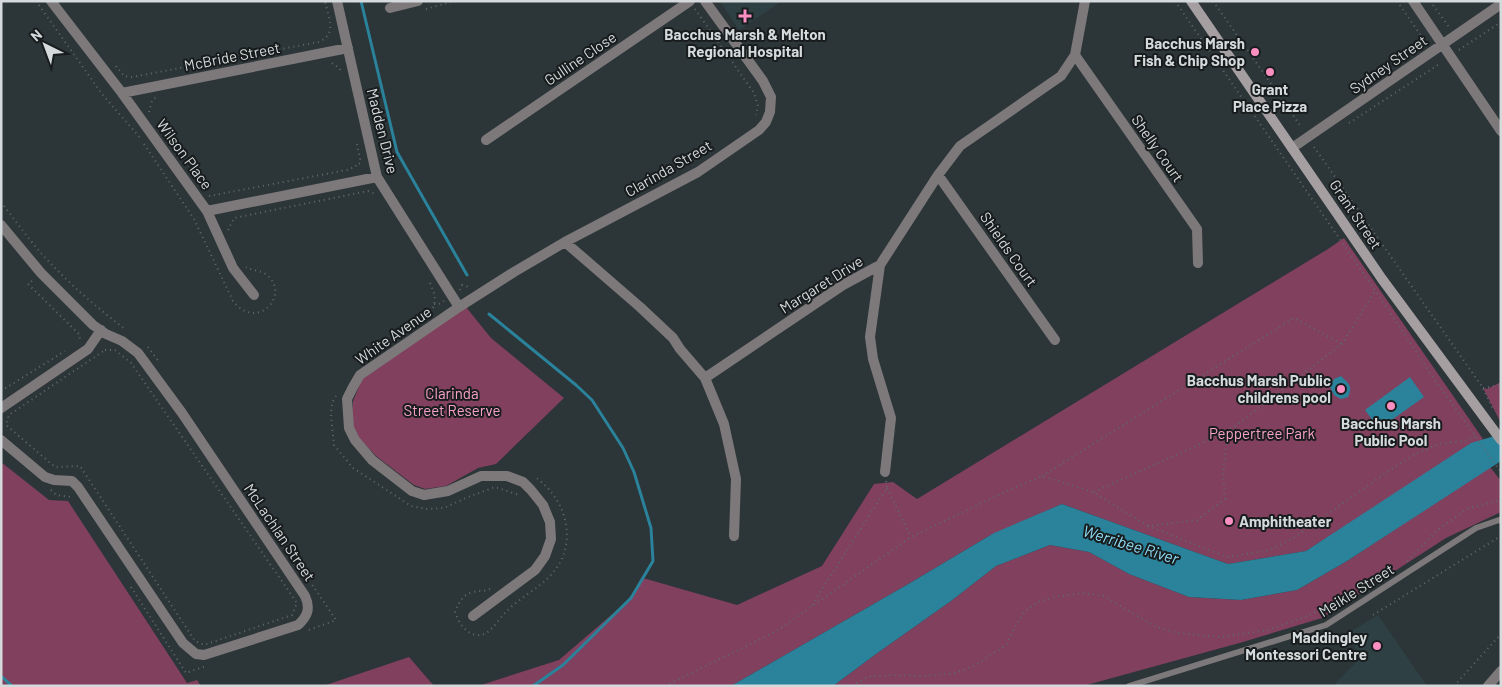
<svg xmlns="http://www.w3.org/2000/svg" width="1502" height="687" font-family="Barlow,sans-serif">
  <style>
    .built { fill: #2f4045 }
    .green { fill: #80405e }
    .water { fill: #2a829b }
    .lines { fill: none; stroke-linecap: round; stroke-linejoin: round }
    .stream { stroke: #2a829b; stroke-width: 3 }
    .path { stroke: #61696b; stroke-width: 2; stroke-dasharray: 1 4; stroke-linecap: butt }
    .service { stroke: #7d797a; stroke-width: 6 }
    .minor { stroke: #7d797a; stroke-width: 10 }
    .secondary { stroke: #a69fa2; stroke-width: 10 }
    .poi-dot { fill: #fc8fc1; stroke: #181c1d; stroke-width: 2 }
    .labels { text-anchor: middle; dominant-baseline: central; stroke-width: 4; stroke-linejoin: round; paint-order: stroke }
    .poi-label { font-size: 15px; font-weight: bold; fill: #d5dadc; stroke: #181c1d }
    .street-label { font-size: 15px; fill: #d5dadc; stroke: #181c1d }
    .park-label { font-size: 15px; fill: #faa3c9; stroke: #181c1d }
    .water-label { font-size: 16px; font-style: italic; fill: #8ddbf5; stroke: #181c1d }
  </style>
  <rect width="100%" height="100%" fill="#2c3538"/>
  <path class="built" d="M720,1h62l-43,29z
    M1378,615l49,71h-94l28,-29 -14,-23z"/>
  <path class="green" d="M1344,238l139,201 -177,112 -78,13 -166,-60 -73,32 -79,47 -179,103h-253l81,-26 72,-62 12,-20 94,27 85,-39 52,-82 19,-2 24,17 411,-250z
    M466,307l25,31 73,60 -68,66 -18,4 -32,18 -21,3 -11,-4 -38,-29 -16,-17 -7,-11 -1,-15 1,-12 10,-24z
    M1501,382v41l-18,-35 4,1z
    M1,462l48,38 19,1 119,182 10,-3 4,6h-200z
    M1490,467l11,14v31l-55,26 -124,80 -79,24 -160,44h-250l43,-32 75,-53 45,-35 54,-21 39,7 40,22 60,23 52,3 56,-10 50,-29z
    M409,657l25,29h-111z"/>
  <path class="water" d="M1341,376c8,8 12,10 7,21l-7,2 -7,-4 -4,-8 4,-8z
    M1410,377l14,20 -45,32 -14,-19z
    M1501,434v27l-154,100 -50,29 -56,10 -52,-3 -60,-23 -40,-22 -39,-7 -54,21 -45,35 -75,53 -43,32h-102l179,-103 84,-50 68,-29 166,60 78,-13 165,-108z"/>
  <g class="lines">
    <path class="stream" d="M361,1l36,151 70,123
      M489,314l87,71 16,15 31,48 11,24 17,56 2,33 -22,37 -68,67 -30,21
      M1,676l11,10"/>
    <path class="path" d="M36,1l66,93 40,46
      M1175,1l200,289 60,90 66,92
      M1213,1l89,127
      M1397,1l29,42
      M1430,1l19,26
      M426,9l28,-8
      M695,9l59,84 4,13 -2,9
      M1459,50l42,-28
      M332,63l7,5 2,3
      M116,66l8,10 8,1 187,-35c19,-9 9,-25 6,-41
      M149,112l3,-11 4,-4
      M1349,123l92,-60
      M144,144l50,75 39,82c24,31 58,-6 34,-26 -6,-5 -14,-4 -21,-8
      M357,144l3,15 -2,4
      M1314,147l169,241 10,21
      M209,196l138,-26 8,-3 3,-4 5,2
      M1,202c13,17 26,35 40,51 26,29 55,54 85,77
      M228,230l6,-12 134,-27 7,3
      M32,281l-4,3 51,50 1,6 -1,1
      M430,283c5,11 7,18 1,29
      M460,290l2,-5 7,2
      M434,304h5l5,-3
      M148,347l12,16
      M105,350h10l16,13 166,240 -5,12 -88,30 -9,-4 -115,-175 -25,1 -49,-42 3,-10z
      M1483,388l18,-3
      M1,391l64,-40
      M336,396l-4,7 -1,13 3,29 19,23 58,38 15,3 18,-1 24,-11 27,-10 24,8
      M1042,476l252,-158 48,26
      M887,488l24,49
      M51,490l5,5 15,2
      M1094,492l104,-47 37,-19
      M1148,526l79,31 43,-7 23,-12 100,-70 24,-15 22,-9 26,-3 10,-5
      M1407,561l33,-33 29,-20 32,-8
      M131,587l55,86 20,-7
      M490,589c-6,3 -11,1 -16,3 -11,2 -15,10 -19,20 3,9 10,22 22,23 14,1 20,-15 29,-23 13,-14 32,-23 44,-36 30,-31 17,-77 -15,-99
      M812,605l75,-117 -1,-7
      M1373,615l128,-79
      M309,630l27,-10 -25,-37
      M665,686l110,-54 136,-95 98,-47 33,-14 51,16 55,34 49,-6 28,-21 -2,-27 4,-30 8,-16 107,-82 34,-55
      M852,686l15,-9 25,-2 34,1 29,-3 21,-8 30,-20 11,-22 8,-12 13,-9 17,-5 27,-4 22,3 52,31 22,6 43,4 47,-7 39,-14 71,-36
      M1454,686l47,-52"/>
    <path class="service" d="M1129,686l197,-61 150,-97 23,-8 2,1"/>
    <path class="minor" d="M51,1l71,92 85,118 26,57 21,27
      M337,1l40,176 82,130
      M1413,1l88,130
      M390,8l28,-7
      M1075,55l122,174 1,34
      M122,93l226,-45
      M486,140l204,-139
      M1292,148l209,-144
      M938,175l117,165
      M207,211l170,-34
      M1,225l40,48 52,52 13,9 16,7 16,12 44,60 123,183c6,13 2,21 -7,29l-94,30 -8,-1 -13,-11 -105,-156 -6,-6 -18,-1 -9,-3 -44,-37
      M565,242l75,65 33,31 7,11 25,29 138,-93 37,-20 58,-90 22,-29 101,-70 14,-21 10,-54
      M880,265l-10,72 3,22 18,59 -6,54
      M705,378l19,46 12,55 -2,57
      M1,408l87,-59 13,-19
      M473,616l62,-46 10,-14 6,-17 -1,-17 -7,-17 -12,-15 -8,-8 -16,-6h-26l-33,15 -24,4 -12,-4 -40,-31 -17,-20 -6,-12 -2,-29 6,-12 7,-12 99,-68 55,-35 51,-30 133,-70 61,-42 7,-8 4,-10 1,-15 -8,-16 -58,-80
      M1488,686l13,-15"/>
    <path class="secondary" d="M1191,1l191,278 119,161"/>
  </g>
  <g class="poi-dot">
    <path d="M742.5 8.5h5v5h5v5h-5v5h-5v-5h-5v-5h5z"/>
    <circle cx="1255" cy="52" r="5"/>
    <circle cx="1270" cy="72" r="5"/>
    <circle cx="1341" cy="389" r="5"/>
    <circle cx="1391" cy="406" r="5"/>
    <circle cx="1229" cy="521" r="5"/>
    <circle cx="1377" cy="646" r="5"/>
  </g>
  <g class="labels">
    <g class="poi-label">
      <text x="745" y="34">Bacchus Marsh &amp; Melton<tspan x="745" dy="17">Regional Hospital</tspan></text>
      <text x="1245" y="43" text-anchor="end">Bacchus Marsh<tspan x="1245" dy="17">Fish &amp; Chip Shop</tspan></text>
      <text x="1270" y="89">Grant<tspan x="1270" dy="17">Place Pizza</tspan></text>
      <text x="1331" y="380" text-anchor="end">Bacchus Marsh Public<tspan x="1331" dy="17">childrens pool</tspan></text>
      <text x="1391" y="423">Bacchus Marsh<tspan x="1391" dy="17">Public Pool</tspan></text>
      <text x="1239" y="521" text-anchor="start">Amphitheater</text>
      <text x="1367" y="637" text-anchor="end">Maddingley<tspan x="1367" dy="17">Montessori Centre</tspan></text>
    </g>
    <g class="street-label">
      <text transform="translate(232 56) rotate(-11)">McBride Street</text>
      <text transform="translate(580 58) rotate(-34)">Gulline Close</text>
      <text transform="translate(1388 64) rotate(-35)">Sydney Street</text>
      <text transform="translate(383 131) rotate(76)">Madden Drive</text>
      <text transform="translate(1158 148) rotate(55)">Shelly Court</text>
      <text transform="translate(185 154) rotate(54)">Wilson Place</text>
      <text transform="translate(668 168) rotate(-30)">Clarinda Street</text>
      <text transform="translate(1356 214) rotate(56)">Grant Street</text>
      <text transform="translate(1009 249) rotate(55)">Shields Court</text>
      <text transform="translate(821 284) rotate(-32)">Margaret Drive</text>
      <text transform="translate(393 335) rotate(-35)">White Avenue</text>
      <text transform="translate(280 532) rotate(56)">McLachlan Street</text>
      <text transform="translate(1356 590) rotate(-32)">Meikle Street</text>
    </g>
    <g class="park-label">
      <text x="452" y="393">Clarinda<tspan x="452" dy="17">Street Reserve</tspan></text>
      <text x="1262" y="433">Peppertree Park</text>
    </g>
    <g class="water-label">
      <text transform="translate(1131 544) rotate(17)">Werribee River</text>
    </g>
  </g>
  <rect width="1502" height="687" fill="none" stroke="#d5dadc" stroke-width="5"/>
  <g transform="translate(45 45) rotate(318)" stroke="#181c1d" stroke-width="4" paint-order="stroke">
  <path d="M0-4L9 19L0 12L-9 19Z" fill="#d5dadc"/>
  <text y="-8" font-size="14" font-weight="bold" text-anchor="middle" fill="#d5dadc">N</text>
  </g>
</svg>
